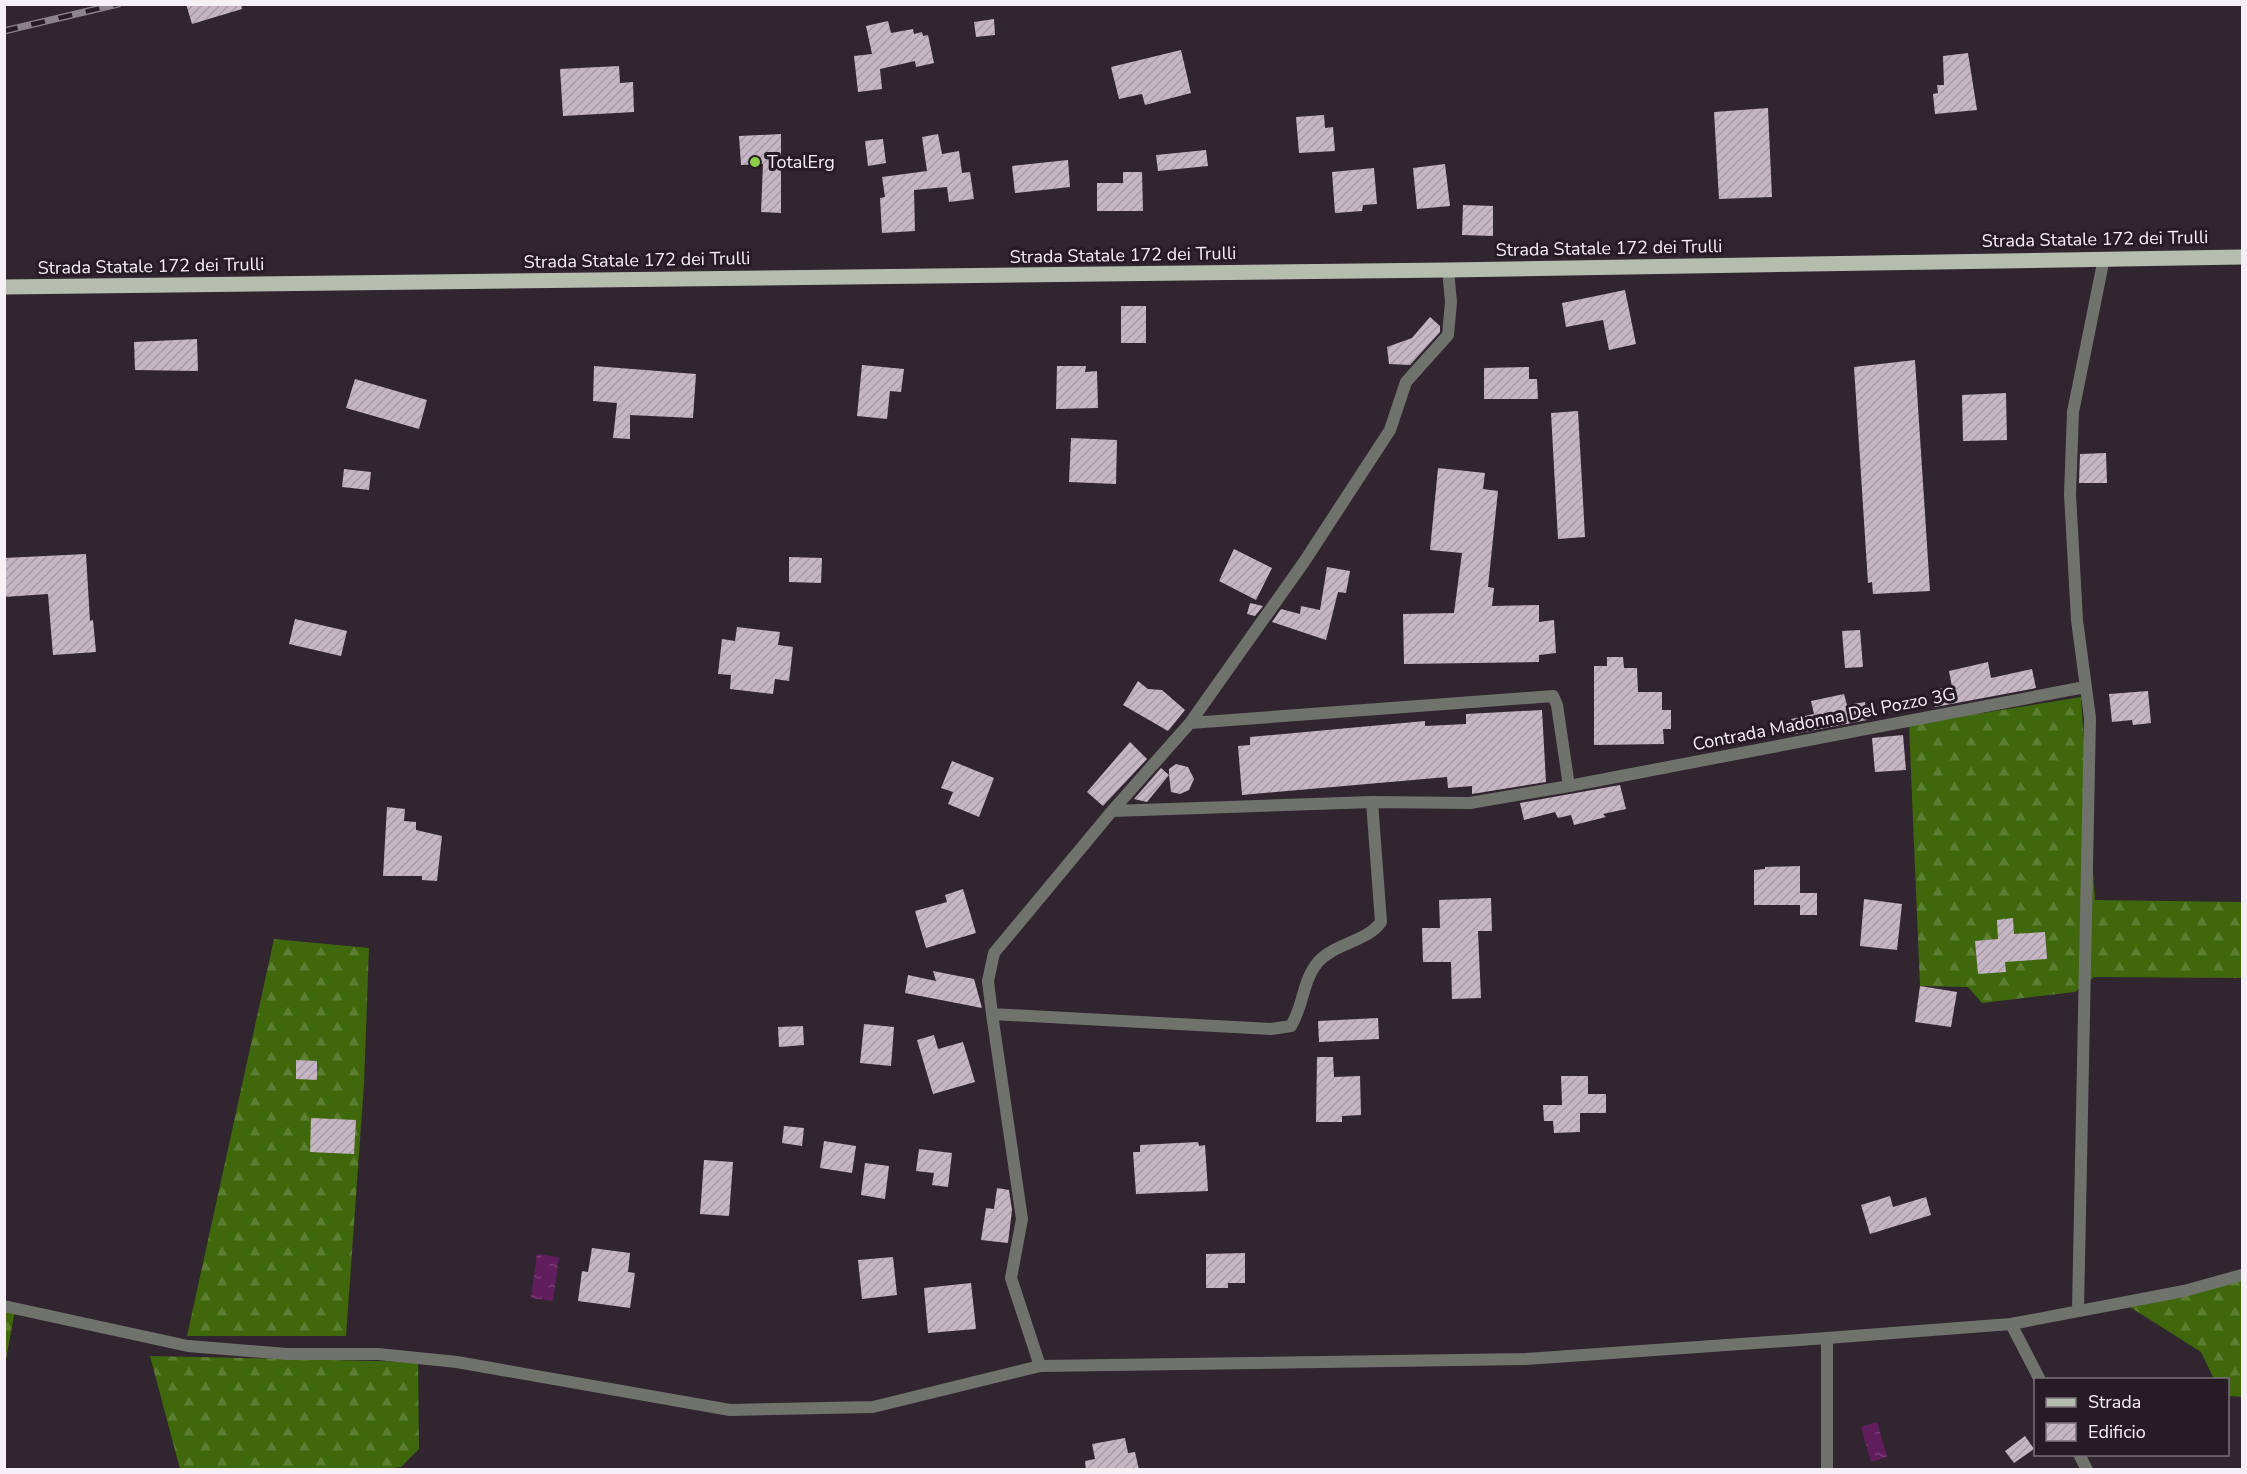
<svg xmlns="http://www.w3.org/2000/svg" width="2247" height="1474" font-family="'Nunito Sans',sans-serif">
  <style>
    .forest { fill: url(#forest-firs) }
    .water { fill: url(#water-ripples) }
    .building { fill: url(#building-hatch) }
    .lines { fill: none; stroke-linecap: round; stroke-linejoin: round }
    .street { stroke: #6f736c; stroke-width: 12 }
    .primary { stroke: #b5bdaf; stroke-width: 15 }
    .rail-casing { stroke: #8c828b; stroke-width: 7 }
    .rail { stroke: #271c26; stroke-width: 4.5; stroke-dasharray: 14; stroke-linecap: butt }
    .poi-dot { fill: #8bce46; stroke: #271c26; stroke-width: 2 }
    .labels { text-anchor: middle; dominant-baseline: central; stroke-width: 6; stroke-linejoin: round; paint-order: stroke }
    .poi-label { font-size: 18px; fill: #f7eff6; stroke: #271c26; text-anchor: start }
    .street-label { font-size: 18px; fill: #f7eff6; stroke: #271c26 }
  </style>
  <defs>
    <pattern id="forest-firs" width="22" height="20" patternUnits="userSpaceOnUse" patternTransform="scale(1.5)"><rect width="22" height="20" fill="#3f680c"/><path d="M5 1l3.5 6h-7zM16 11l3.5 6h-7z" fill="#5c7e30"/></pattern>
    <pattern id="water-ripples" width="26" height="14" patternUnits="userSpaceOnUse" patternTransform="scale(1.5)"><rect width="26" height="14" fill="#611e5c"/><path d="M2 4q2-2 4 0t4 0M15 11q2-2 4 0t4 0" fill="none" stroke="#783f74"/></pattern>
    <pattern id="building-hatch" width="6" height="6" patternUnits="userSpaceOnUse" patternTransform="scale(1.5)"><rect width="6" height="6" fill="#c6b6c4"/><path d="M-1 1l2-2M0 6l6-6M5 7l2-2" fill="none" stroke="#a79aa6"/></pattern>
  </defs>
  <rect width="100%" height="100%" fill="#312530"/>
  <path class="forest" d="M2081,697l14,203 147,2v76l-148,-1 -19,15 -93,11 -14,-16 -48,-1 -11,-261z
    M274,939l95,9 -5,136 -18,252h-159z
    M2242,1273v124l-14,-1v-16l-14,-1 -13,-27 -71,-45z
    M5,1310h10l-10,55z
    M150,1356l268,6 1,87 -18,18 -17,2h-204z"/>
  <path class="water" d="M537,1254l22,3 -6,44 -22,-3z
    M1877,1422l10,35 -16,5 -10,-35z"/>
  <path class="building" d="M186,4h55l1,5 -50,15z
    M994,19l1,16 -19,2 -2,-15z
    M888,21l3,12 22,-4 1,5 8,-2 1,4 5,-1 6,28 -18,4 -1,-6 -35,8 2,20 -24,3 -4,-36 18,-2 -6,-28z
    M1181,50l10,43 -46,12 -3,-11 -23,5 -8,-32z
    M1968,53l9,57 -42,4 -2,-20 5,-1 -1,-8h7l-1,-29z
    M619,66l1,17 13,-1 1,30 -71,4 -3,-47z
    M1768,108l4,89 -53,2 -5,-87z
    M1324,115l1,13 8,-1 2,24 -36,2 -3,-36z
    M781,134v79l-20,-1 2,-48 -22,1 -2,-29z
    M938,134l4,20 17,-3 3,22 8,-1 4,27 -25,3 -2,-15 -33,3 1,41 -33,2 -2,-35 5,-1 -3,-20 45,-6 -5,-34z
    M883,139l3,24 -18,3 -3,-25z
    M1206,150l2,16 -50,5 -2,-16z
    M1068,160l2,27 -55,6 -3,-27z
    M1445,164l5,42 -33,3 -4,-41z
    M1374,168l3,36 -14,1 -1,6 -27,2 -3,-41z
    M1123,172h19l1,39h-46v-28h26z
    M1463,205l30,1v30l-31,-1z
    M1625,290l11,54 -27,6 -6,-30 -37,7 -4,-24z
    M1121,306h25v37h-25z
    M1430,317l10,9v6l-30,33 -21,-1 -2,-17 25,-9z
    M197,339l1,32 -63,-1 -1,-28z
    M1915,360l15,231 -57,3 -1,-12 -4,1 -14,-216z
    M862,365l42,4 -3,23 -11,-1 -3,28 -30,-3z
    M594,366l102,8 -3,44 -63,-3v24l-17,-1 4,-35 -24,-2z
    M1057,366h29l-1,6 12,-1 1,37 -42,1z
    M1529,367v12h8l1,20h-54v-31z
    M355,379l72,21 -8,29 -73,-21z
    M2006,393l1,47 -44,1 -1,-46z
    M1578,411l7,126 -27,2 -7,-126z
    M1071,438l46,2 -1,44 -47,-2z
    M2106,453l1,30h-28l1,-29z
    M1438,468l47,5 -2,16 15,2 -10,96 6,1 -2,18 47,-1v17l15,-2 2,33 -17,2v7l-135,2 -1,-50 51,-1 8,-60 -32,-3z
    M344,469l27,3 -2,18 -27,-3z
    M1234,549l38,19 -16,32 -37,-19z
    M86,554l4,67 3,-1 3,32 -43,3 -5,-61 -44,3v-39z
    M789,557l33,1 -1,25 -32,-1z
    M1327,567l23,4 -4,22 -8,-1 -12,48 -54,-18 9,-13 19,5 1,-8 19,4z
    M1250,603l13,3 -8,10 -8,-2z
    M295,619l52,12 -6,25 -52,-12z
    M737,627l43,5 -2,13 15,2 -4,34 -14,-2 -2,15 -43,-5 1,-14 -13,-1 4,-35 13,2z
    M1860,630l3,37 -18,1 -3,-37z
    M1607,657h16l1,11h13l1,24h24v18h9v19h-8l1,15 -70,1v-79h13z
    M1988,662l3,16 41,-9 4,19 -101,19 -2,-18 19,-2 -3,-16z
    M1138,681l10,8 14,1 23,20 -17,21 -45,-26z
    M2148,691l3,32 -18,2 -1,-5 -20,2 -3,-28z
    M1844,694l3,11 18,-3 2,18 -73,14 -3,-15 23,-5 -3,-13z
    M1542,710l4,72 -74,12v-8l-24,2 -1,-11 -205,18 -4,-49 12,-1v-8l175,-16v5l41,-2v-10z
    M1903,735l3,35 -31,2 -3,-34z
    M1130,742l17,17 -44,47 -16,-14z
    M952,761l42,17 -15,39 -31,-13 5,-12 -12,-4z
    M1176,764l12,3 6,12 -5,11 -9,4 -9,-2 -2,-17 -22,27 -13,-3 27,-31 8,7v-6z
    M1620,785l6,24 -23,5 3,3 -32,8 -3,-10 -13,3 -3,-6 -31,8 -4,-17z
    M387,807l18,2 -1,12 12,1v8l26,6 -5,45 -15,-1v-4h-39z
    M1800,866v39h-46v-35l11,-1v-2z
    M963,889l13,44 -50,15 -11,-37 32,-9 -2,-7z
    M1800,893h17v22h-17z
    M1491,898l1,33h-14l3,67 -29,1 -1,-37h-28l-1,-34h18l-1,-28z
    M1864,899l38,5 -5,46 -37,-4z
    M2013,918l1,16 31,-2 2,27 -42,3 1,10 -28,2 -3,-33 23,-2 -1,-19z
    M933,971l41,8 8,29 -77,-15 3,-18 28,6z
    M1920,986l37,6 -6,35 -36,-5z
    M1378,1018l1,21 -60,3 -1,-21z
    M864,1024l30,3 -3,39 -31,-3z
    M803,1026l1,19 -25,2 -1,-20z
    M934,1035l4,14 25,-7 12,40 -42,12 -16,-54z
    M1317,1057h16l1,20 26,-1 1,39 -19,1v6h-26z
    M296,1060l21,1v19l-21,-1z
    M1561,1076h27v18h18v19h-26v19l-26,1 -1,-12h-9l-1,-16h19z
    M311,1118l45,2 -2,34 -44,-2z
    M784,1126l20,2 -2,18 -20,-3z
    M824,1141l32,5 -4,27 -32,-5z
    M1198,1142l1,4 6,-1 3,46 -72,3 -3,-42h7v-7z
    M919,1149l33,4 -4,34 -16,-2 2,-12 -18,-2z
    M704,1160l29,2 -4,54 -29,-2z
    M865,1163l24,3 -4,33 -24,-4z
    M997,1188l12,2 3,20 -4,33 -27,-3 5,-32 8,1z
    M1890,1196l3,11 33,-10 5,18 -61,19 -9,-29z
    M592,1248l38,5 -2,19 7,1 -5,35 -52,-7 4,-30 6,1z
    M1245,1253v30h-17v5h-22v-34z
    M893,1257l4,38 -35,4 -4,-39z
    M971,1283l5,46 -48,4 -4,-45z
    M2025,1436l9,13 -20,14 -9,-12z
    M1125,1438l3,15 7,-1 4,18h-53l-1,-9 10,-2 -3,-15z"/>
  <g class="lines">
    <path class="street" d="M1190,723l363,-27 4,9 12,81 -99,17 -98,-1 9,120c-14,20 -46,21 -63,40 -16,19 -14,43 -27,64l-20,3 -279,-15 30,205 -11,59 29,88 486,-7 301,-21 184,-14 173,-33 58,-16
      M1569,786l516,-99
      M1112,811l260,-9
      M992,1014l-4,-33 6,-28 118,-142 78,-88 114,-161 86,-132 16,-48 42,-47 3,-33 -3,-32
      M4,1306l184,40 99,8h91l79,8 273,48 143,-3 167,-41
      M2078,1310l12,-592 -13,-98 -7,-126 3,-82 31,-154
      M2011,1324l29,56
      M1827,1338v132
      M2079,1454l8,16"/>
    <path class="primary" d="M4,287l1444,-17 794,-13"/>
    <g class="rail-casing">
      <path id="rail" d="M4,31l114,-27"/>
    </g>
    <use href="#rail" class="rail"/>
  </g>
  <circle class="poi-dot" cx="755" cy="162" r="6"/>
  <g class="labels">
    <g class="poi-label">
      <text x="767" y="162">TotalErg</text>
    </g>
    <g class="street-label">
      <text transform="translate(2095 239) rotate(-1)">Strada Statale 172 dei Trulli</text>
      <text transform="translate(1609 248) rotate(-1)">Strada Statale 172 dei Trulli</text>
      <text transform="translate(1123 255) rotate(-1)">Strada Statale 172 dei Trulli</text>
      <text transform="translate(637 260) rotate(-1)">Strada Statale 172 dei Trulli</text>
      <text transform="translate(151 266) rotate(-1)">Strada Statale 172 dei Trulli</text>
      <text transform="translate(1824 719) rotate(-11)">Contrada Madonna Del Pozzo 3G</text>
    </g>
  </g>
  <rect width="2247" height="1474" fill="none" stroke="#f7eff6" stroke-width="12"/>
  <rect x="2034" y="1378" width="195" height="78" fill="#271c26" stroke="#7a7079" stroke-width="1.5"/>
  <rect x="2046" y="1398" width="30" height="9" fill="#b5bdaf" stroke="#7a7079" stroke-width="1.5"/>
  <text x="2088" y="1408" font-size="18" fill="#f7eff6">Strada</text>
  <rect x="2046" y="1423" width="30" height="18" fill="url(#building-hatch)" stroke="#7a7079" stroke-width="1.5"/>
  <text x="2088" y="1438" font-size="18" fill="#f7eff6">Edificio</text>
</svg>
